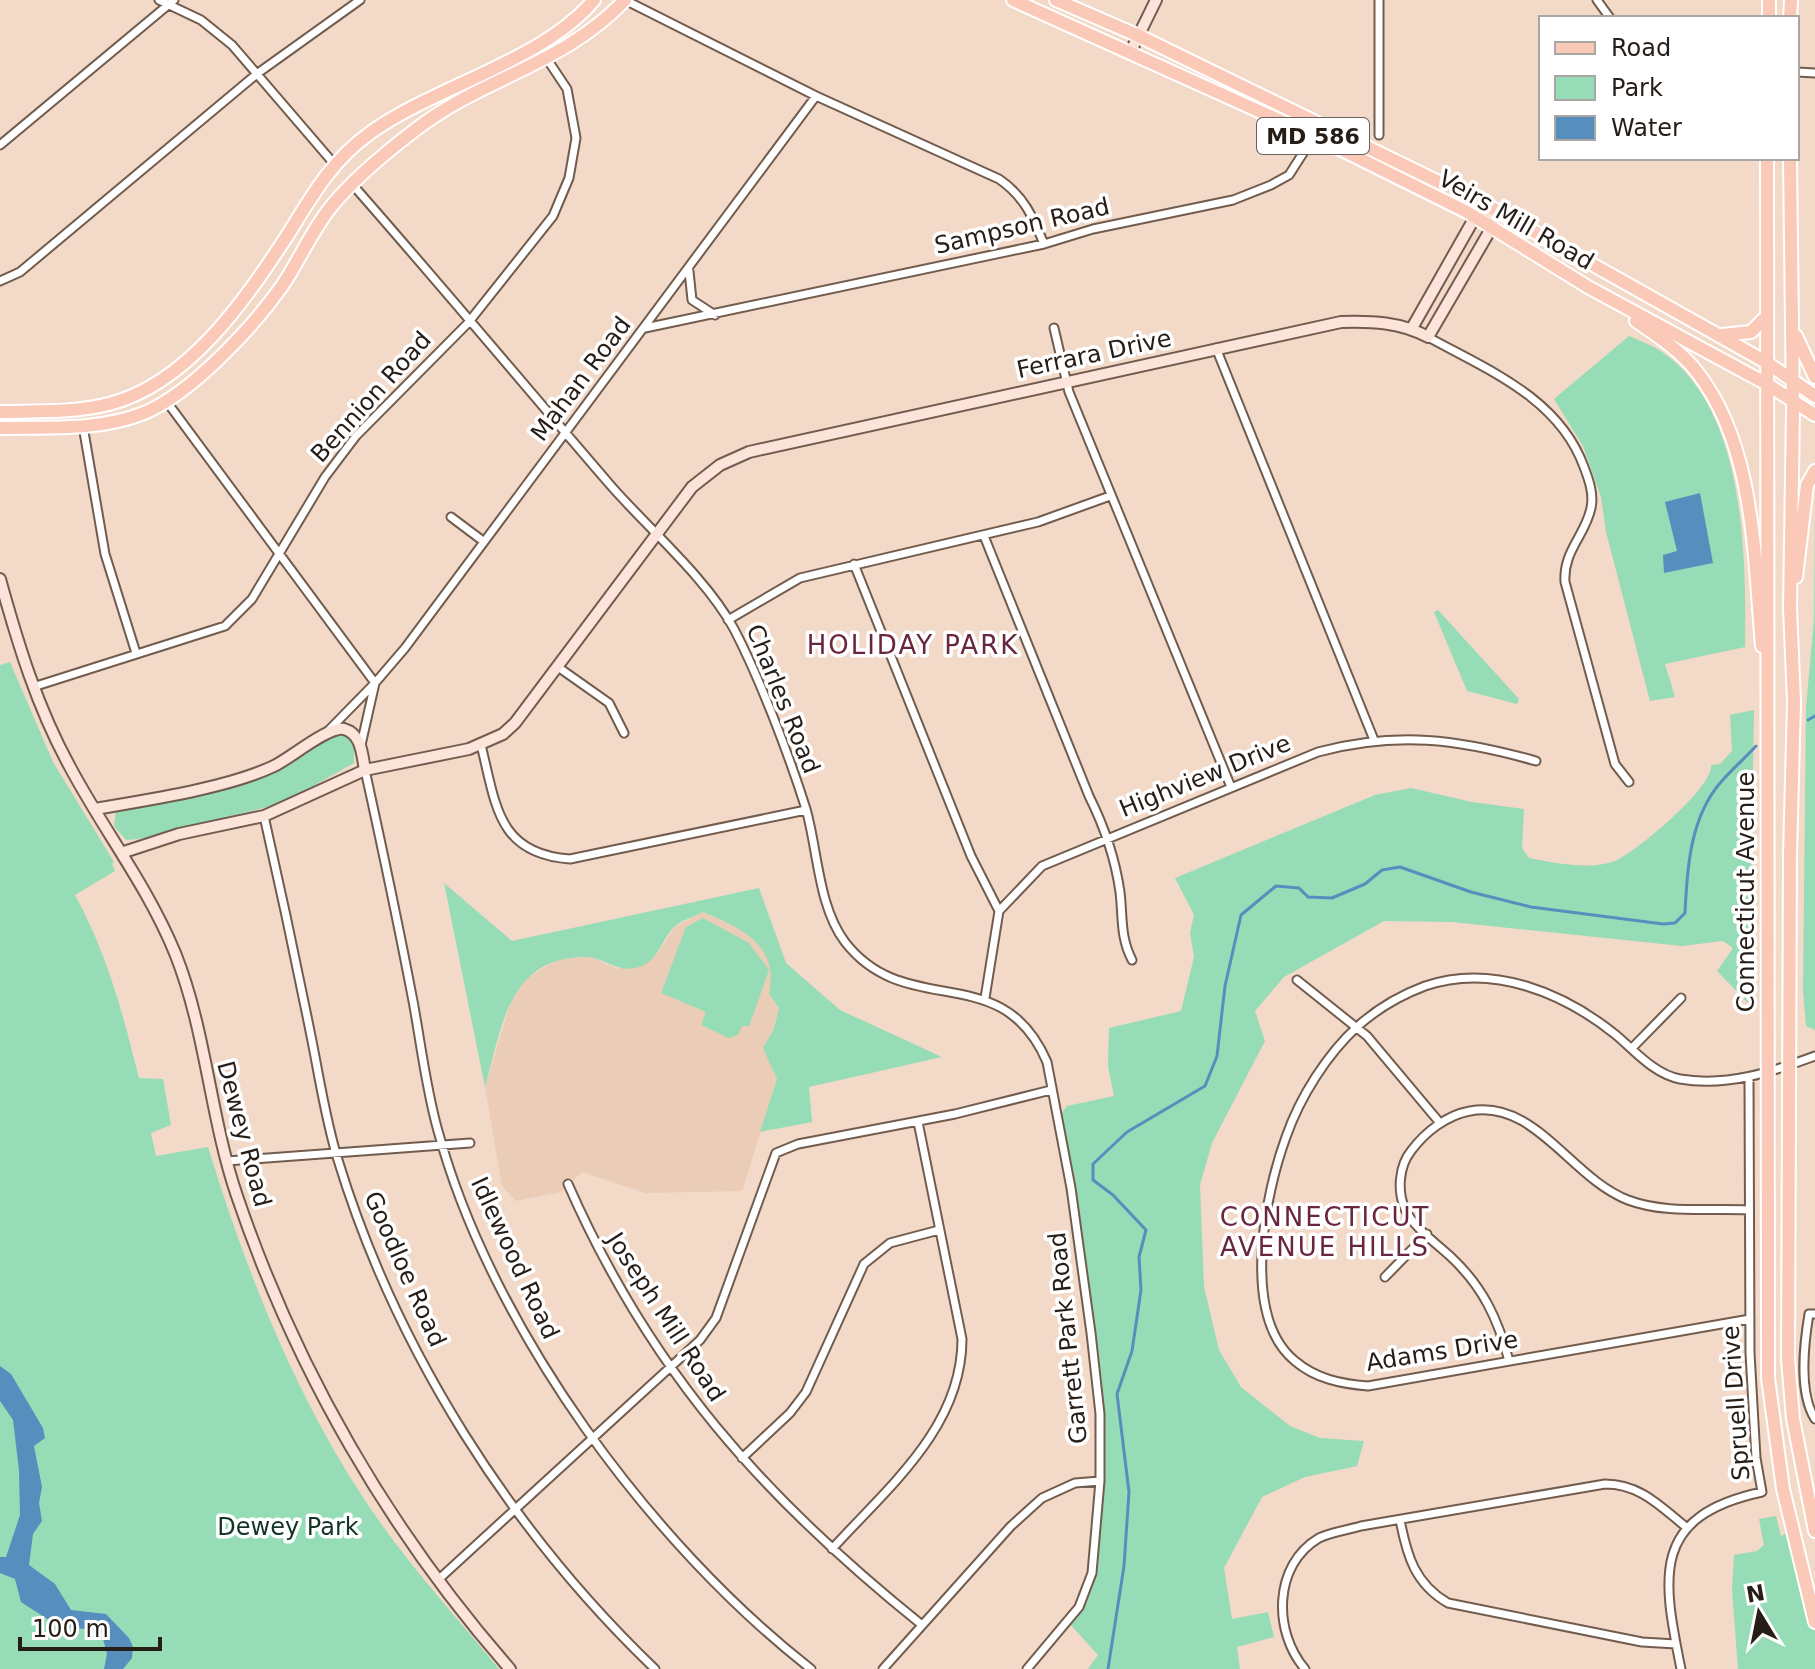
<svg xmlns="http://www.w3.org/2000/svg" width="1815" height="1669" font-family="'DejaVu Sans',sans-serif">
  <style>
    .built { fill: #ebccb6 }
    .green { fill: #96dcb6 }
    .water { fill: #578ebd }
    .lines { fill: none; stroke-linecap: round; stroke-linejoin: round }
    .stream { stroke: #578ebd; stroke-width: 3 }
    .street-casing { stroke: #715c4d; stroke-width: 11 }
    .secondary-casing { stroke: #715c4d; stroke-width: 14 }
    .primary-casing { stroke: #fff; stroke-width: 16 }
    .street { stroke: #fff; stroke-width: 7 }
    .secondary { stroke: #fde4db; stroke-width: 10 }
    .primary { stroke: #fbc9b8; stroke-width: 12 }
    .labels { text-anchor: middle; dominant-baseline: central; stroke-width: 7; stroke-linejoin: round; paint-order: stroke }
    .shield { fill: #fff; stroke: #67615d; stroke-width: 2 }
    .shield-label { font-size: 22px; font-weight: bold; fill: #261d17 }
    .street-label { font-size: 24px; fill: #261d17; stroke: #fff }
    .park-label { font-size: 24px; fill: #143525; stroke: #fff }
    .neighbourhood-label { font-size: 26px; letter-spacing: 2px; fill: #69263f; stroke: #fff }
  </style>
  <rect width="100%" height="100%" fill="#f2d9c8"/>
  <path class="built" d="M703,912l35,16 18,14 14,18 3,16 -4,18 10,14 -5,21 -10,19 13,31 -35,112 -97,2 -63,-21 -21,20 -45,9 -14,-15 -17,-99 29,-95 9,-11 35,-22 33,-2 26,12 38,-12 20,-30z"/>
  <path class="green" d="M1629,336c11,5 23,9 33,16 84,57 84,205 83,295l-80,17 10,33 -25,4 -44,-169 -5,-35 -18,-51 -29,-47z
    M1815,509v521l-9,-4 -3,-35 3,-283 8,-89z
    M1438,610l81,89 -2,5 -50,-13 -33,-79z
    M10,662l43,100 61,100 -2,2 3,7 -40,24c33,61 47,116 64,183l24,1 8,46 -20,8 5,23 52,-9c40,130 91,259 169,371 38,54 80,100 122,151h-499v-1004z
    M1754,710l-5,294 -32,-33 16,-23 -10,-7 -41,5 -230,-24 -68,-1 -100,56 -29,34 10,30 -53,102 -12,42 4,102 15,63 22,37 49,39 30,12 44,3 -7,25 -52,11 -43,20 -38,71 8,51 36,-7 6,25 -37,10 3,22h-152l10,-14 -30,-33 24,-49 8,-159 -9,-81 -34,-214 10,-13 47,-10 -6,-30 1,-38 72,-17 13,-54 -4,-24 4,-18 -19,-37 200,-83 36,-7 61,14 52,7 -2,39 7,10c25,5 64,13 88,2 20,-9 97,-73 94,-95l9,-1 12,-13 -2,-36z
    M344,735l10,7v21l-71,40 -144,36 -13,1 -12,-14 2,-16c46,-10 94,-18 140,-31 28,-9 62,-42 88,-44z
    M444,883l68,58 247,-53 27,75 54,47 102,47 -133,30 3,35 -52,10 17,-53 -14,-31 11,-19 5,-21 -10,-14c10,-49 -26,-65 -66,-82 -9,5 -21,8 -28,14 -14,13 -15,34 -36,41 -21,7 -33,-9 -52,-10 -79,-1 -85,70 -102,130z
    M703,918l46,25 20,27 -20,56h-7l-4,9 -9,3 -28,-13 5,-13 -45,-19 25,-66z
    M1776,1516l5,20 12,-6 22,92v47h-77l-6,-79 2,-35 23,-4 7,-6 -5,-26z"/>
  <path class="water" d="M1700,493l13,70 -49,10 -1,-18 14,-4 -12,-49z
    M0,1366l11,8 32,54 2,10 -11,8 8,41 -3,16 3,18 -9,13 -4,31 26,19 16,26 35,4 23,24 4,9 -1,11 -9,11h-19l3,-15 -6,-23 -43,-5 -37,-24 -6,-23 -15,-6v-16h6l14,-42 -1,-45 -6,-50 -13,-19z"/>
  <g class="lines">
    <path class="stream" d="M1808,720l7,-4
      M1108,1669l16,-103 5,-74 -12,-98 15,-43 9,-61 -2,-33 7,-27 -33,-35 -20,-15v-16l34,-32 78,-46 12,-30 8,-70 16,-71 35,-29 23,2 9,9 24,1 33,-14 17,-14 18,-3 71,25 60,15 132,17 12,-1 10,-10c2,-44 5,-96 36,-131 11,-13 24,-24 35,-36"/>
    <g class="street-casing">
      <path id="street" d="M159,0l42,20 31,25 103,120
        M625,0l191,96 183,83c25,17 34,38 45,65
        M1597,0l13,18
        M1797,72l18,1
        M1379,135v-135
        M0,145l174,-145
        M352,184c88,100 173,202 260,303 38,43 95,92 122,142 26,50 55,126 72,180 12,42 12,97 39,133 62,80 157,15 202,120l24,126 20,145 9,81v67l-8,92 -13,34 -52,62
        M689,271l3,29 23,15
        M0,281l20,-9 238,-199 102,-73
        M645,328l399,-84 49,-15 140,-29 38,-15 18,-10 25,-39
        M1054,328l15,64 162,395
        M1428,337c60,33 131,61 156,130 5,13 10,27 7,41 -6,28 -28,43 -26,74l50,182 14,18
        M1216,348l158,392
        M167,402l208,281 -46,47
        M83,426l22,128 31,99
        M451,517l32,24
        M984,536l105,260c16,32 26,61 31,96 3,25 0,45 12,68
        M854,564l117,292 28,55
        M728,620l72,-42 238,-56 72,-26
        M558,667l51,36 15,30
        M33,687l192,-61 27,-27 73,-122 31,-41 112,-113 85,-107 16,-38 7,-40 -9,-49 -20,-30
        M361,745l14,-62 30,-35 411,-552
        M481,745c15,59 16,109 89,114l236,-49
        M365,770c17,77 33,153 48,231 8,43 13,88 25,130 54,198 213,413 373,538
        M264,816c17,75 33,150 48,225 8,40 14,81 26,119 58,190 173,371 317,509
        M1297,980l70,56 73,87
        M985,998l14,-87 43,-45 276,-114c79,-21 140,-13 218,9
        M1632,1048l49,-50
        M227,1161l243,-18
        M568,1184c82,187 196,314 354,441
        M1385,1277l42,-43
        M1815,1314h-6c-5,30 -11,78 6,105
        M1750,1319l-382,67c-26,-2 -52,-7 -73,-25 -55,-45 -30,-167 -9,-224 14,-40 41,-83 72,-111 19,-17 43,-31 67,-40 68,-23 139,7 191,49 19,16 38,39 64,44 47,8 92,-7 135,-23
        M1509,1361c-11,-42 -26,-74 -58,-104 -15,-14 -37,-29 -46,-48 -8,-18 -6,-43 6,-58 14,-19 36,-36 59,-40 65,-12 101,67 158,89 37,14 81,8 120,10
        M742,1458l48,-45 16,-21 58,-128 26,-21 49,-13
        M1400,1520c7,36 15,64 48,83l194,39 34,2
        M832,1549c55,-61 130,-121 130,-210l-44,-217
        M439,1579l261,-239 16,-22 60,-165 22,-9 157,-30 96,-24
        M883,1669l128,-143 31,-28 33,-15 25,-2
        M1305,1669c-32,-37 -32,-104 14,-131 12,-6 29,-8 42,-12l244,-42c35,0 55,22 81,43
        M1681,1669c-19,-93 -30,-153 81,-177l-6,-34 -6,-105 -1,-274"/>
    </g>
    <g class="secondary-casing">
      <path id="secondary" d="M1131,51l25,-51
        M0,579c18,65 37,128 70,188 34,64 77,118 105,186 31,77 35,164 62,243 59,174 152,335 273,473
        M95,809c52,-9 133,-21 179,-43 17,-8 54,-40 70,-37 18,5 18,26 21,41
        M124,852l55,-18 85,-18 101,-46 104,-21 34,-15 12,-11 177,-236 28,-22 29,-13 592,-130c30,-1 60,0 87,15l64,-110v-19l-17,9 -63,111"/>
    </g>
    <g class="primary-casing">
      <path id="primary" d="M1013,0l301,136 153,76 121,75 177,96 50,32
        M1056,0l83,36 353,172 274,154 49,34
        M1769,18v-18
        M1790,18l1,-18
        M1767,158l1,1220 15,111 32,133
        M1790,158l3,252 -3,198 4,94 -4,153 -2,504 5,60 22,112
        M1636,321c22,15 45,30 61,51 58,74 57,185 65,274
        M1722,335l29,-3 16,-16
        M1796,336l19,41
        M0,412c36,-1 74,1 109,-8 79,-20 136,-104 178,-168 25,-40 43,-74 83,-103 67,-48 173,-72 224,-133
        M0,428c47,-1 100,3 144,-15 48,-20 108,-85 138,-127 17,-25 29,-54 48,-78 23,-29 55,-55 85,-78 68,-53 147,-64 210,-130
        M1796,577l11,-92 8,-14"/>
    </g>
    <use href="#street" class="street"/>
    <use href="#secondary" class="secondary"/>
    <use href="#primary" class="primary"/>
  </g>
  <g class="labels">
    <rect class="shield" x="1257" y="118" width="112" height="36" rx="6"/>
    <g class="shield-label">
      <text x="1313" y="136">MD 586</text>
    </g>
    <g class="street-label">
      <text transform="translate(1516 220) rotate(30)">Veirs Mill Road</text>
      <text transform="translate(1022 226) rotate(-13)">Sampson Road</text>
      <text transform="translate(1094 354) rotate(-12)">Ferrara Drive</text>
      <text transform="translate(581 379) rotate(-53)">Mahan Road</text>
      <text transform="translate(371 397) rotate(-48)">Bennion Road</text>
      <text transform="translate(783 699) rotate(68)">Charles Road</text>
      <text transform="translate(1205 776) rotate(-22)">Highview Drive</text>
      <text transform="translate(1746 892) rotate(-90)">Connecticut Avenue</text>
      <text transform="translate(244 1134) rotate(75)">Dewey Road</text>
      <text transform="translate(515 1258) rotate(65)">Idlewood Road</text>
      <text transform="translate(405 1269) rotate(66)">Goodloe Road</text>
      <text transform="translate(666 1317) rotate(57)">Joseph Mill Road</text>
      <text transform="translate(1068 1338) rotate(-96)">Garrett Park Road</text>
      <text transform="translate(1442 1351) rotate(-9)">Adams Drive</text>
      <text transform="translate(1736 1403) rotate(-94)">Spruell Drive</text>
    </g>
    <g class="park-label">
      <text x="288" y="1527">Dewey Park</text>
    </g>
    <g class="neighbourhood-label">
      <text x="913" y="645">HOLIDAY PARK</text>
      <text x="1325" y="1217">CONNECTICUT<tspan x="1325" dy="30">AVENUE HILLS</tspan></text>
    </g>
  </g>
  <rect x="1539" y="16" width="260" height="144" fill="#ffffff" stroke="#a8a5a2" stroke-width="2"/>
  <rect x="1555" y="42" width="40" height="12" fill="#fbc9b8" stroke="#a8a5a2" stroke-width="2"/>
  <text x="1611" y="56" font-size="24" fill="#261d17">Road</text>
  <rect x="1555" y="76" width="40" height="24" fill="#96dcb6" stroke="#a8a5a2" stroke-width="2"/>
  <text x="1611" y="96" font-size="24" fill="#261d17">Park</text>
  <rect x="1555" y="116" width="40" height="24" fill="#578ebd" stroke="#a8a5a2" stroke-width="2"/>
  <text x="1611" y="136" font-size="24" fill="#261d17">Water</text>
  <g transform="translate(1759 1613) rotate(350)" stroke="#ffffff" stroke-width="6" paint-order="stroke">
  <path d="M0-6L14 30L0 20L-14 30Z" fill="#261d17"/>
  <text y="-12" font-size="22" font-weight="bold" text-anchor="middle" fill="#261d17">N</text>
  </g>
  <path d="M20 1637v12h140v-12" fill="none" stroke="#261d17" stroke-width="4"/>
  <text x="32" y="1637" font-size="24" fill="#261d17" stroke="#ffffff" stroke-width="6" paint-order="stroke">100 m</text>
</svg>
